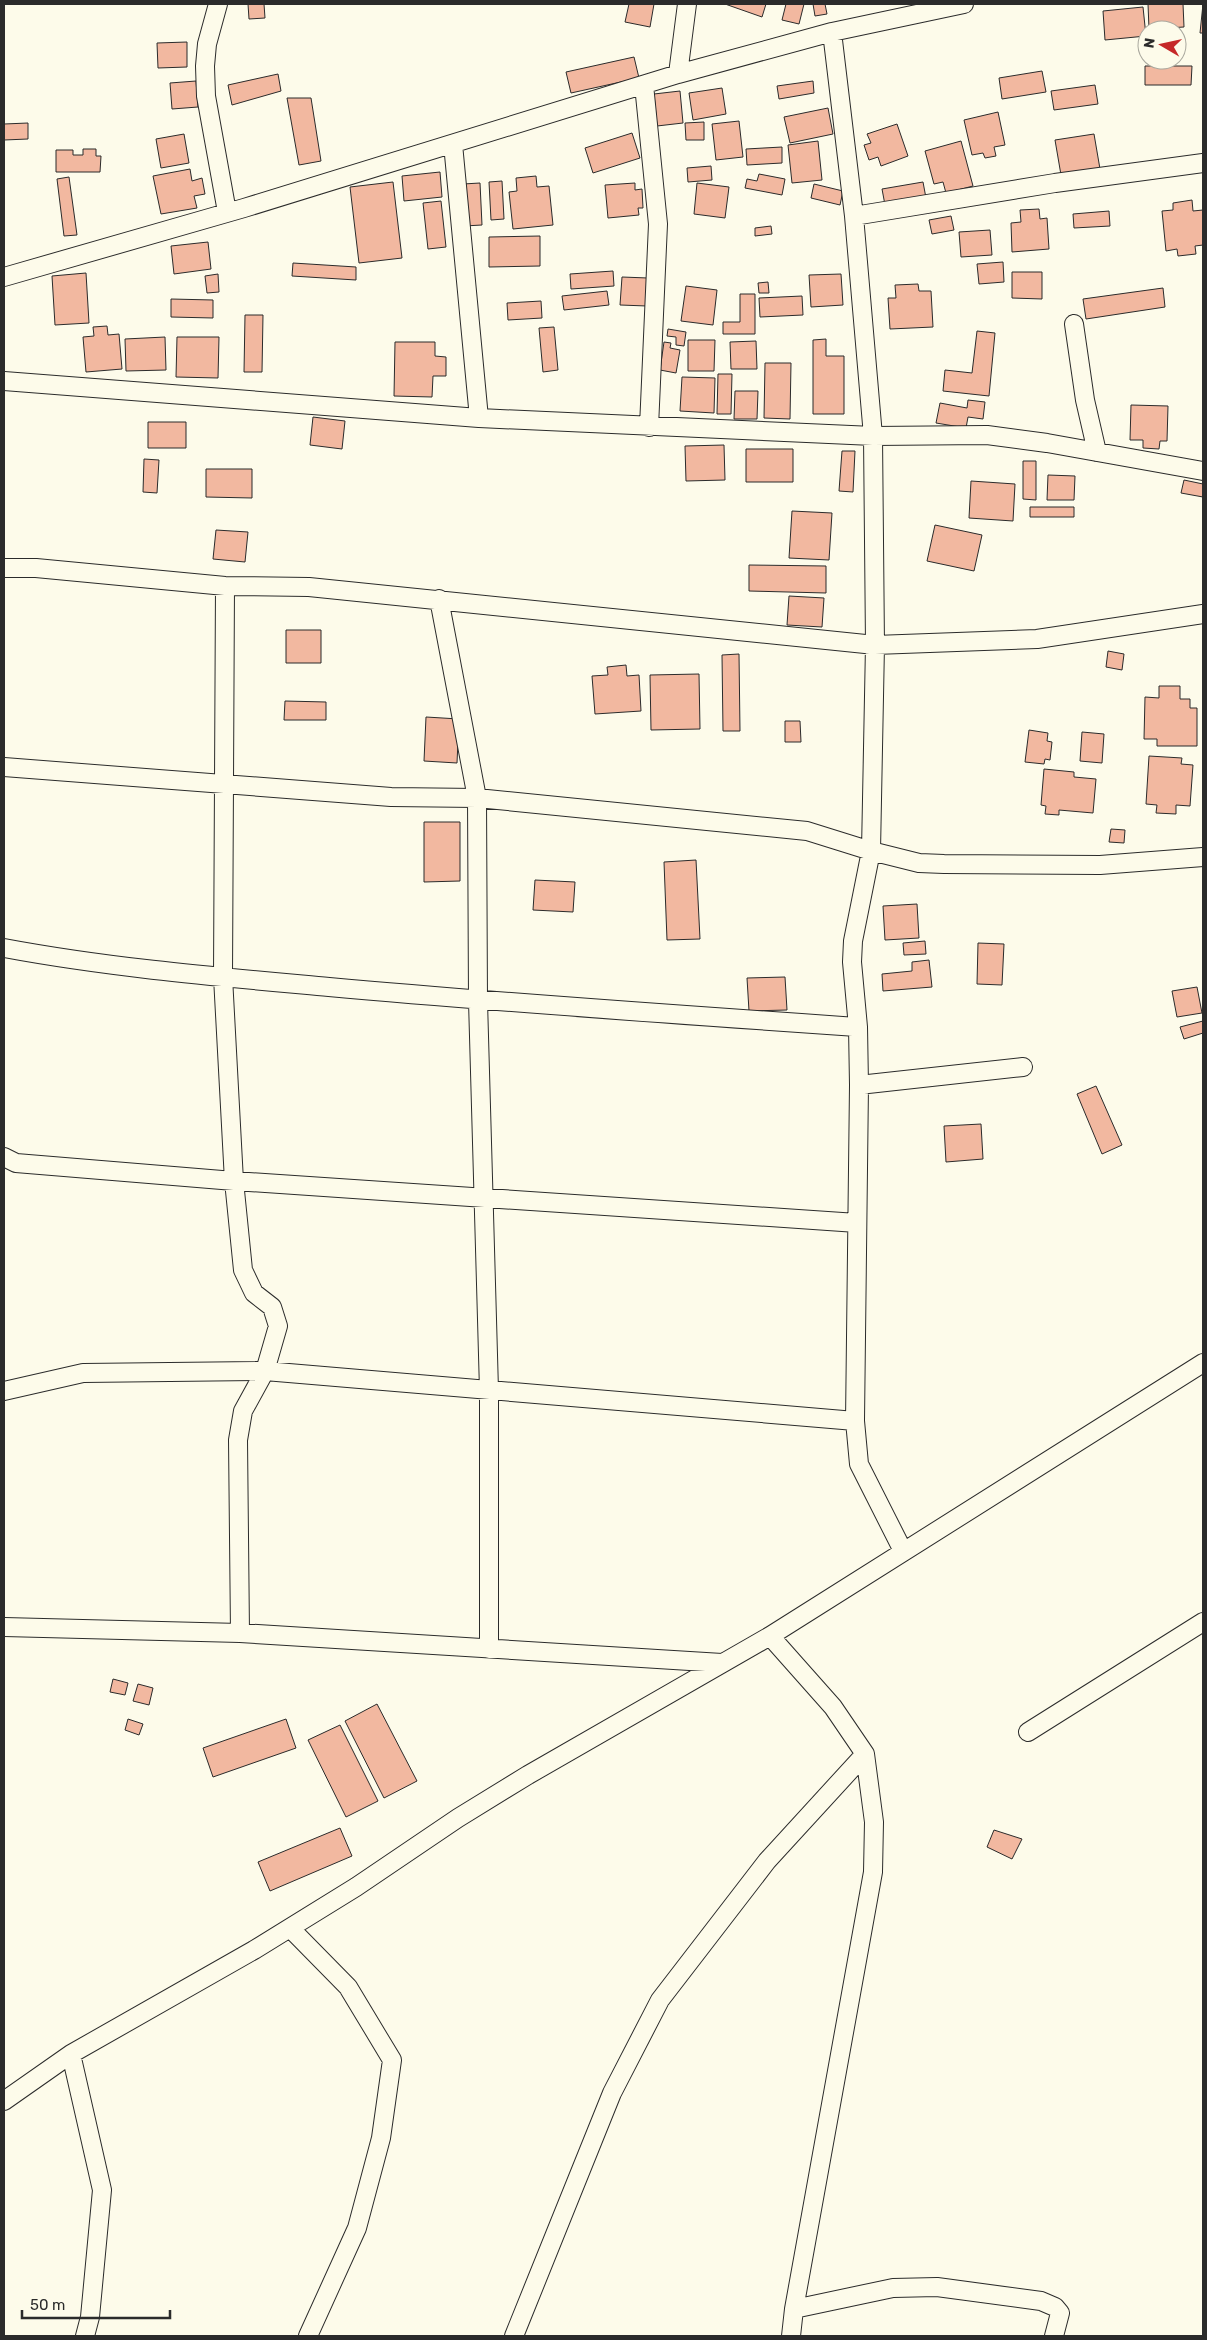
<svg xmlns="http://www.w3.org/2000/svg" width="1207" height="2340" font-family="Rubik,sans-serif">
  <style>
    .building { fill: #f2b8a0; stroke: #2b2b2b }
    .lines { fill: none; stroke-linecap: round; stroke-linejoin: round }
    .street-casing { stroke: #2b2b2b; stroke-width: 20 }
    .street { stroke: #fdfbea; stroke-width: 18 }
  </style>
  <rect width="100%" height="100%" fill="#fdfbea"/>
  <path class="building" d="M248,4h16l1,14 -16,1z
    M629,4h25l-4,23 -25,-5z
    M725,4h41l-4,13z
    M786,4h18l-5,20 -17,-4z
    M813,4h12l2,10 -12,2z
    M1148,4h35l1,23 -35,2z
    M1203,4v29h-3z
    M1143,7l3,29 -41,4 -2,-29z
    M187,42v25l-29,1 -1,-25z
    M634,57l5,21 -68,15 -5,-21z
    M1145,66h47l-1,19h-46z
    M1042,71l4,21 -44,7 -3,-21z
    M278,74l3,17 -49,14 -4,-20z
    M196,81l2,26 -26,2 -2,-26z
    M813,81l1,12 -35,6 -2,-13z
    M1095,85l3,19 -44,6 -3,-19z
    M722,88l4,26 -33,6 -4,-27z
    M680,91l3,32 -26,3 -3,-32z
    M287,98h24l10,63 -22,4z
    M828,108l5,26 -43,9 -6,-26z
    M998,112l7,33 -11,2 2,9 -11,2 -2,-5 -11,2 -8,-35z
    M739,121l4,36 -27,3 -4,-36z
    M704,122v18h-18l-1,-17z
    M28,123v16l-24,1v-16z
    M897,124l11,32 -27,10 -3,-9 -9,3 -5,-15 7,-2 -4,-9z
    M632,133l8,25 -47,15 -8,-25z
    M184,134l5,29 -28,5 -5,-29z
    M1094,134l6,35 -39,6 -6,-35z
    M818,141l4,39 -30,3 -4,-38z
    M961,141l12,45 -27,7 -3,-11 -9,2 -9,-33z
    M782,147v16l-35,2 -1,-16z
    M83,149h13v7h5l-1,16h-44v-22h17v5h10z
    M711,166l1,14 -24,2 -1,-14z
    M190,169l2,12 10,-3 3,16 -11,2 3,12 -36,6 -8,-38z
    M440,172l2,25 -38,4 -2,-25z
    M759,174l26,5 -3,16 -37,-7 2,-9 10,2z
    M536,176l1,11 12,-1 4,39 -40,4 -4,-37 8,-1 -1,-13z
    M69,177l8,58 -13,1 -7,-57z
    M502,181l2,38 -13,1 -2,-38z
    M393,182l9,76 -43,5 -9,-76z
    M923,182l3,16 -41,7 -3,-16z
    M480,183l2,42 -18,1 -1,-42z
    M635,183v7l7,-1 1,19h-5l1,7 -31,3 -3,-33z
    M697,183l32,4 -4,31 -31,-4z
    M814,184l29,7 -3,14 -29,-7z
    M1192,200l1,11 10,-1v35l-8,1 1,8 -18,2 -1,-7 -11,2 -4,-40 11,-1v-7z
    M441,201l5,46 -18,2 -5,-46z
    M1039,209l1,10 7,-1 2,31 -37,3 -1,-29 10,-1 -1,-12z
    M1109,211l1,15 -36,2 -1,-14z
    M951,216l3,14 -22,4 -3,-14z
    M771,226l1,8 -17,2v-8z
    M990,230l2,25 -31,2 -2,-25z
    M540,236v30l-51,1v-30z
    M208,242l3,27 -37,5 -3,-28z
    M1003,262l1,20 -25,2 -2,-20z
    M293,263l63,4v13l-64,-4z
    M613,271l1,15 -43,3 -1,-15z
    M1012,272h30v27l-30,-1z
    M86,273l3,50 -34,2 -3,-49z
    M218,274l1,18 -12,1 -2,-17z
    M841,274l2,31 -32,2 -2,-32z
    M622,277l26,1 -1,28 -27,-1z
    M768,282l1,11h-10l-1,-10z
    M918,284l1,7h12l2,36 -43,2 -2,-31h8l-1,-13z
    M686,286l31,4 -4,35 -32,-4z
    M1163,288l2,19 -79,12 -3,-20z
    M607,291l2,14 -45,5 -2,-14z
    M740,294h15v40h-32v-12h17z
    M802,296l1,19 -43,2 -1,-19z
    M171,299l42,1v18l-42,-1z
    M541,301l1,17 -34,2 -1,-17z
    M245,315h18l-1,57h-18z
    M107,326l1,9 11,-1 3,35 -36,3 -3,-35 11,-1 -1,-9z
    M554,327l4,43 -15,2 -4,-44z
    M668,329l18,3 -2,14 -8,-1v-8l-9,-1z
    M977,331l18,2 -6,63 -46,-5 2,-21 27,3z
    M165,337l1,33 -40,1 -1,-32z
    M177,337h42l-1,41 -42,-1z
    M826,339v17h18v58h-31v-74z
    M688,340h27l-1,31h-26z
    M756,341l1,28h-26l-1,-27z
    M395,342h40v14l11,1v19h-13l-1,21 -38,-1z
    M664,342l7,1 -1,5 10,2 -4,23 -16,-3z
    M765,363h26l-1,56 -26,-1z
    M718,374h14l-1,40h-14z
    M682,377l33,1 -1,35 -34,-2z
    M735,391h23l-1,28h-23z
    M968,400l17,2 -2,17 -15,-2 -2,11 -30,-5 4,-20 27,5z
    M1131,405l37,1 -1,35h-7l-1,8 -16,-1v-8h-13z
    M313,417l32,4 -3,28 -32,-4z
    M148,422h38v26h-38z
    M724,445l1,35 -39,1 -1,-35z
    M746,449h47v33h-47z
    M842,451h13l-2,41 -14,-1z
    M144,459l15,1 -2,33 -14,-1z
    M1023,461h13v39l-13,-1z
    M206,469h46v29l-46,-1z
    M1048,475l27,1 -1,24h-27z
    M1184,480l19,4v13l-22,-4z
    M971,481l44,3 -2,37 -44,-3z
    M1030,507h44v10h-44z
    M792,511l40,2 -3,47 -40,-2z
    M935,525l47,10 -8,36 -47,-10z
    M216,530l32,2 -3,30 -32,-3z
    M749,565l77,1v27l-77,-2z
    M789,596l35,2 -2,29 -35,-2z
    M286,630h35v33h-35z
    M1108,651l16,3 -2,16 -16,-3z
    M739,654l1,77h-17l-1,-76z
    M626,665l1,11 12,-1 2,36 -46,3 -3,-38 16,-1 -1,-8z
    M699,674l1,55 -49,1 -1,-55z
    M1159,686h21v13h10v9h7v38h-40v-7h-13l1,-42 14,1z
    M285,701l41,1v18h-42z
    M426,717l33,2 -2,44 -33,-2z
    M785,721h15l1,21h-16z
    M1029,730l19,3 -1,8 5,1 -2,18 -5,-1 -1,5 -19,-2z
    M1082,732l22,2 -2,29 -22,-2z
    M1149,756l33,2 -1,6 12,1 -3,41 -14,-1v9l-20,-1 1,-8 -11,-1z
    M1044,769l30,3v5l22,2 -3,34 -34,-3v5l-14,-1 1,-8 -5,-1z
    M424,822h36v59l-36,1z
    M1111,829l14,1 -1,13 -15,-1z
    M696,860l4,79 -33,1 -3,-78z
    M535,880l40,2 -2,30 -40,-2z
    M917,904l2,34 -34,2 -2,-34z
    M925,941l1,13 -22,1 -1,-12z
    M978,943l26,1 -2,41 -25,-1z
    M929,960l3,27 -49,4 -1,-17 30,-3v-9z
    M785,977l2,33 -38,1 -2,-33z
    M1197,987l5,26 -25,4 -5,-26z
    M1203,1021v12l-19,6 -4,-12z
    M1096,1086l26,59 -20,9 -25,-60z
    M981,1124l2,35 -37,3 -2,-36z
    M113,1679l15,4 -3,12 -15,-3z
    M138,1684l15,4 -4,17 -16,-4z
    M377,1704l40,77 -33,17 -39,-77z
    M128,1719l15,5 -4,11 -14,-5z
    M286,1719l10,29 -83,29 -10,-29z
    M340,1725l38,76 -32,16 -38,-77z
    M340,1828l12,28 -82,35 -12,-29z
    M994,1830l28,9 -10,20 -25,-12z"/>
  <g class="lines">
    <g class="street-casing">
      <path id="street" d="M218,4l-11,40 -2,22 1,30 21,116
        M832,32l22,184 19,220 2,209 162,-6 166,-25
        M678,74l9,-70
        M644,85l14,139 -9,203
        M453,144l26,274
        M854,216l201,-33 148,-20
        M4,277l240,-69 434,-134 154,-42 132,-28
        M1074,324l11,76 12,52
        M4,381l475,37 394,18 114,-1 60,8 156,28
        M4,568h32l189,18 84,1 566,58 -4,206 48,12 25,1 156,1 103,-8
        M225,586l-2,391 11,204 9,89 11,23 18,14 6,19 -13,45 -22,40 -5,29 2,193
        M439,599l38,199 1,203 11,389v259
        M4,767l387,30 86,1 330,33 64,20 -18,90 -1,21 6,65 1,58 -4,336 4,43 44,87
        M4,948c107,20 216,29 325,39 176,16 353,28 529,40
        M859,1085l164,-18
        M4,1157l12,6 218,18 623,42
        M4,1391l79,-18 182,-2 590,50
        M4,1627l236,6 482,30
        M770,1636l63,71 32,47 9,68 -1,50 -79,437 -3,27
        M1028,1732l175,-110
        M290,1928l58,59 44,73 -11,78 -24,90 -49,108
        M71,2054l31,136 -12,127 -5,19
        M4,2101l67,-47 183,-104 102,-63 102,-69 70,-43 242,-139 433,-273
        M794,2309l99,-21 44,-1 104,14 14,6 5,6 -6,23
        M514,2336l98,-243 48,-93 107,-139 98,-107"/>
    </g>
    <use href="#street" class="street"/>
  </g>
  <rect width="1207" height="2340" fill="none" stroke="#2b2b2b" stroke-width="10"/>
  <g transform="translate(1162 45) rotate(279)"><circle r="24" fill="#fdfbea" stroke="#a9a89e"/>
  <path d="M0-4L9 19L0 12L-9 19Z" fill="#c62828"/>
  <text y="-8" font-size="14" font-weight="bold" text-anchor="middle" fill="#2b2b2b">N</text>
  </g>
  <path d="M22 2310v8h148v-8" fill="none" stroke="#2b2b2b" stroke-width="2.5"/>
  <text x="30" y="2310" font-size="15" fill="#2b2b2b" stroke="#fdfbea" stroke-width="4" paint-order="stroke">50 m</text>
</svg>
